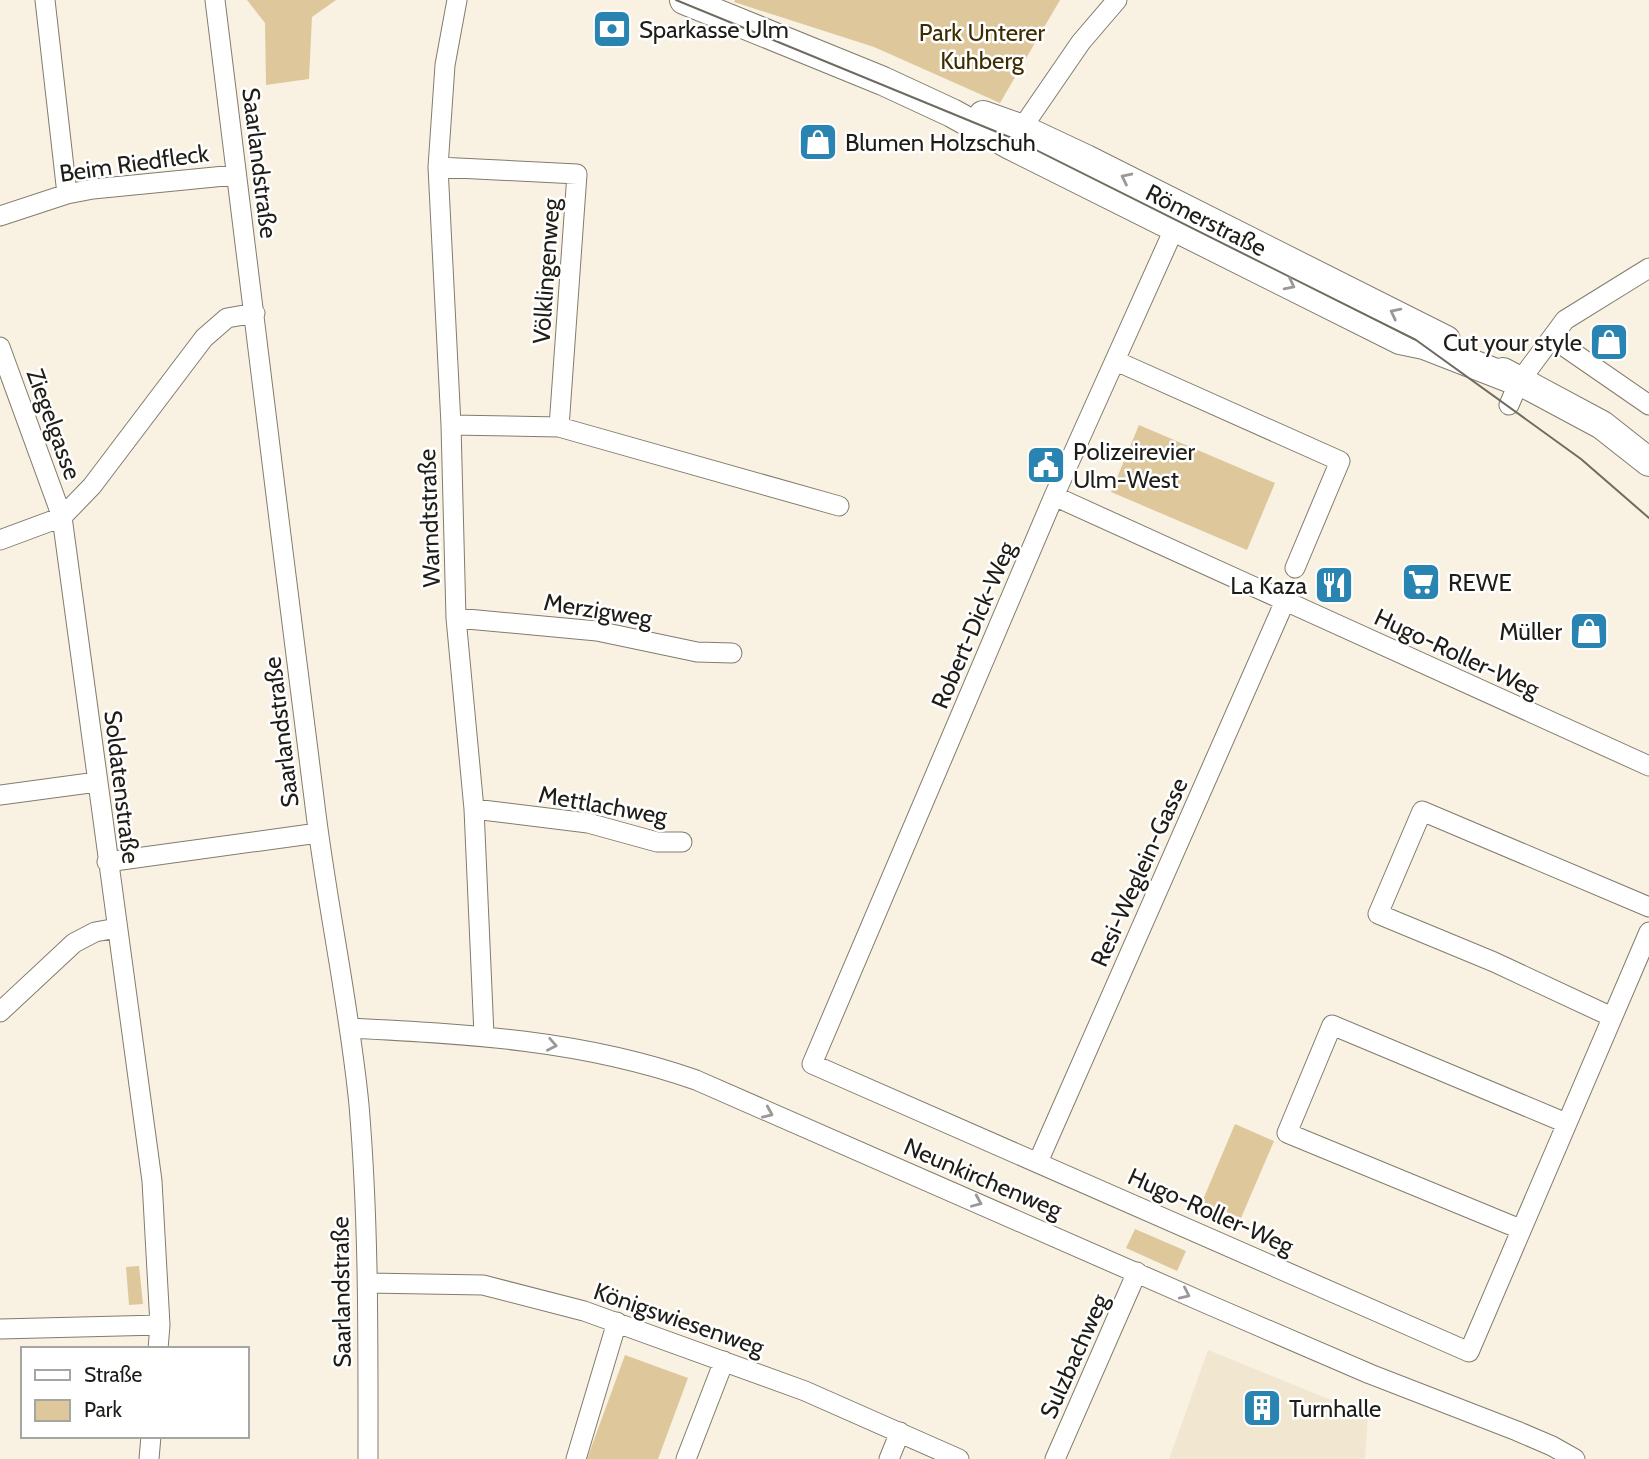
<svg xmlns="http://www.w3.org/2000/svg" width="1649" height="1459" font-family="Cabin,sans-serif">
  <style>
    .built { fill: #f1e6cf }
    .green { fill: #dec89b }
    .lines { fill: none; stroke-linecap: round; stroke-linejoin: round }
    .street-casing { stroke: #827c6d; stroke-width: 21 }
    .secondary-casing { stroke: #827c6d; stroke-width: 30 }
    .street { stroke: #fff; stroke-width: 19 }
    .secondary { stroke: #fff; stroke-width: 28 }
    .tram { stroke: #6e6a60; stroke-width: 2 }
    .oneway { stroke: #9a9997 }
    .labels { text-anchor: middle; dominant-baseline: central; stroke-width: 5; stroke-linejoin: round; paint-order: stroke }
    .poi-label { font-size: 24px; fill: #1f1d17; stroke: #fff; text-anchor: start }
    .park-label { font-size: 24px; fill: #3e2c00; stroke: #fff }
    .street-label { font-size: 24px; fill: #1f1d17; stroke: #fff }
  </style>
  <rect width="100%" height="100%" fill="#f9f2e2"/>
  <path class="built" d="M1208,1350l160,65 -3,44h-196z"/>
  <path class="green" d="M247,0h89l-24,17 -3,62 -43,6 -1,-62z
    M735,0h325l-60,103 -126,-56 -140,-45z
    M1139,425l136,58 -28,67 -136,-58z
    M1235,1124l39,17 -33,77 -39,-16z
    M1135,1229l51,22 -9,20 -51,-23z
    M139,1266l4,38 -14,1 -3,-38z
    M625,1355l63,23 -30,81h-71z"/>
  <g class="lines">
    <g class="street-casing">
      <path id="street" d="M45,0l22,194
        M215,0c31,266 66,532 99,798 12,103 35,204 45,307 10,118 9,236 9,354
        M457,0l-12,65 -7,102 13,258 5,193 18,191 10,226
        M1015,138l66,-96 36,-42
        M438,167l139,7 -18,253
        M0,216l67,-22 26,-5 142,-14
        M1179,218l-125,278 -242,568 657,288 180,-420
        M1552,338l97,67
        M0,347l62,170 -62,23
        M1116,361l224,100 -45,107
        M1509,405l10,-23 46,-62 84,-52
        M451,425l108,2 280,79
        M1054,496l595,270
        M456,618l141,13 100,21 35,1
        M0,795l97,-13
        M474,809l114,14 69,19h25
        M107,862l211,-29
        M0,1012l74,-69 21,-11 22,-4
        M1612,1017l-118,-55 -116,-48 44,-103 227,96
        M349,1028c119,6 233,12 347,52l516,226 158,68 147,57 35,15 23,13
        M1038,1162l247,-561
        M1520,1229l-233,-96 45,-108 234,98
        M368,1283l115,2 101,26 221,80 154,68
        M0,1329l160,-4
        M158,1349l2,-24 -8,-144 -90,-664 30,-31 112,-148 23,-20 28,-5
        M149,1459l2,-23
        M576,1459l41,-137
        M686,1459l38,-98
        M889,1459l11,-27
        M1055,1459l82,-187"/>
    </g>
    <g class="secondary-casing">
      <g id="secondary">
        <path d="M684,0l199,81 69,32 58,32 390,195 24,5 95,37"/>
        <path id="s1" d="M983,115l37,13 66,31 360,181"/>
        <path d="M1503,372l99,53 47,37"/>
      </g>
    </g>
    <use href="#street" class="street"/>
    <use href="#secondary" class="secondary"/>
    <path class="tram" d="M676,0l338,139 402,201 165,119 68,59"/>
  </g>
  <defs><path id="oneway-chevron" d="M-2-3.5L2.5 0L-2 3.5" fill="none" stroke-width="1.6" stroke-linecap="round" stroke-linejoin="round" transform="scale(1.75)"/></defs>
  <g class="oneway">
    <use href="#oneway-chevron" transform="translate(1126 178) rotate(-154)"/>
    <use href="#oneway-chevron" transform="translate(1290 285) rotate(27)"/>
    <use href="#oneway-chevron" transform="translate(1395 313) rotate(-153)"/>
    <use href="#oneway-chevron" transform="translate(552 1045) rotate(11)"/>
    <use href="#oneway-chevron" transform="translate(768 1113) rotate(24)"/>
    <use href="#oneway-chevron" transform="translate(977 1202) rotate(23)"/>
    <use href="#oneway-chevron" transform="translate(1185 1294) rotate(25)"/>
  </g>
  <defs>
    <g id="bank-square" transform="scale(2.0125)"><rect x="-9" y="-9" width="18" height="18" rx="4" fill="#2984b1" stroke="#fff"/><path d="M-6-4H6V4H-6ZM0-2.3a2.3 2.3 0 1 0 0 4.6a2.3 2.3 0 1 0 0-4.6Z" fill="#fff"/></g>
    <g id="shop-square" transform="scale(2.0125)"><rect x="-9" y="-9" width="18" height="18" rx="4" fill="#2984b1" stroke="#fff"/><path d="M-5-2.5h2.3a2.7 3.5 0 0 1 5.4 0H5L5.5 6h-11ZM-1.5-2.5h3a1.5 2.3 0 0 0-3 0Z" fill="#fff"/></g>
    <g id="civic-square" transform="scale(2.0125)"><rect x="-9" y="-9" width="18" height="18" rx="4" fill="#2984b1" stroke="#fff"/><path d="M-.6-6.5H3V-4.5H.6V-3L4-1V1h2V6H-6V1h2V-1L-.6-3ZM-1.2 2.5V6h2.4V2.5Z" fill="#fff"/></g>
    <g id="supermarket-square" transform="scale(2.0125)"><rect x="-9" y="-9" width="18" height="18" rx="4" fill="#2984b1" stroke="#fff"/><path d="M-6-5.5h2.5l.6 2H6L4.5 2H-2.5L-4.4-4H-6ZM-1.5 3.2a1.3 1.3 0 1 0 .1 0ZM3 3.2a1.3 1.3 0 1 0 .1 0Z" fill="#fff"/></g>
    <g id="restaurant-square" transform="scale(2.0125)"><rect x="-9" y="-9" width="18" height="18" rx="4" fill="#2984b1" stroke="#fff"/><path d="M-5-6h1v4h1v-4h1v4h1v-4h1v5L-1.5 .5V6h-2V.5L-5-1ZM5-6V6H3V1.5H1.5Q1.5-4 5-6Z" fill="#fff"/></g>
    <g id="building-square" transform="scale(2.0125)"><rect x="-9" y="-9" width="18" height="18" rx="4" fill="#2984b1" stroke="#fff"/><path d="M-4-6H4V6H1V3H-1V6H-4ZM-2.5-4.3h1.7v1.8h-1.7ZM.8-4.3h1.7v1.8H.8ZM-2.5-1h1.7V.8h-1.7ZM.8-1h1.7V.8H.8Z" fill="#fff"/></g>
  </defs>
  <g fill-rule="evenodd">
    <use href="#bank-square" x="612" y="29"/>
    <use href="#shop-square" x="818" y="142"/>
    <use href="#shop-square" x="1609" y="342"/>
    <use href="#civic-square" x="1046" y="465"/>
    <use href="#supermarket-square" x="1421" y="582"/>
    <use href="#restaurant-square" x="1334" y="585"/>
    <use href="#shop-square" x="1589" y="631"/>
    <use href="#building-square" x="1262" y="1408"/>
  </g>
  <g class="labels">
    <g class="poi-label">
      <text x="639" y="29">Sparkasse Ulm</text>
      <text x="845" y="142">Blumen Holzschuh</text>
      <text x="1582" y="342" text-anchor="end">Cut your style</text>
      <text x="1073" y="451">Polizeirevier<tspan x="1073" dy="28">Ulm-West</tspan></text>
      <text x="1448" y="582">REWE</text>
      <text x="1307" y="585" text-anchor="end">La Kaza</text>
      <text x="1562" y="631" text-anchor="end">Müller</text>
      <text x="1289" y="1408">Turnhalle</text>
    </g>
    <g class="park-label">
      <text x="982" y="32">Park Unterer<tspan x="982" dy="28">Kuhberg</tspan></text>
    </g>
    <g class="street-label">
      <text transform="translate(134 163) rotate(-8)">Beim Riedfleck</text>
      <text transform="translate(260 163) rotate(83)">Saarlandstraße</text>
      <text stroke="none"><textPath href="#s1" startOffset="247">Römerstraße</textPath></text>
      <text transform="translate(546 271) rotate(-86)">Völklingenweg</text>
      <text transform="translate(54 424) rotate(70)">Ziegelgasse</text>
      <text transform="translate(429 518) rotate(-92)">Warndtstraße</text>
      <text transform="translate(598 610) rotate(9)">Merzigweg</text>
      <text transform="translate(973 625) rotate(-67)">Robert-Dick-Weg</text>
      <text transform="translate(1457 653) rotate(25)">Hugo-Roller-Weg</text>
      <text transform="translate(281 732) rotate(-97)">Saarlandstraße</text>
      <text transform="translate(122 787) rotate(83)">Soldatenstraße</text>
      <text transform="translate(603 805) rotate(10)">Mettlachweg</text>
      <text transform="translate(1139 872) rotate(-66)">Resi-Weglein-Gasse</text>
      <text transform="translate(983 1178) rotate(23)">Neunkirchenweg</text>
      <text transform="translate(1211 1211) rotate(24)">Hugo-Roller-Weg</text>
      <text transform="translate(341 1292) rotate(-91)">Saarlandstraße</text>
      <text transform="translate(679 1319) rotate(19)">Königswiesenweg</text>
      <text transform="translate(1074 1356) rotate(-66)">Sulzbachweg</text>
    </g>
  </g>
  <rect x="21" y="1347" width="228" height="91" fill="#ffffff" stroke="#a5a5a2" stroke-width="2"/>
  <rect x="35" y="1370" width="35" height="10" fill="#ffffff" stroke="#a5a5a2" stroke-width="2"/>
  <text x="84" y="1382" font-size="21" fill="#1f1d17">Straße</text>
  <rect x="35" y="1400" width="35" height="21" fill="#dec89b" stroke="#a5a5a2" stroke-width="2"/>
  <text x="84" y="1417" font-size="21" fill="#1f1d17">Park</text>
</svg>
